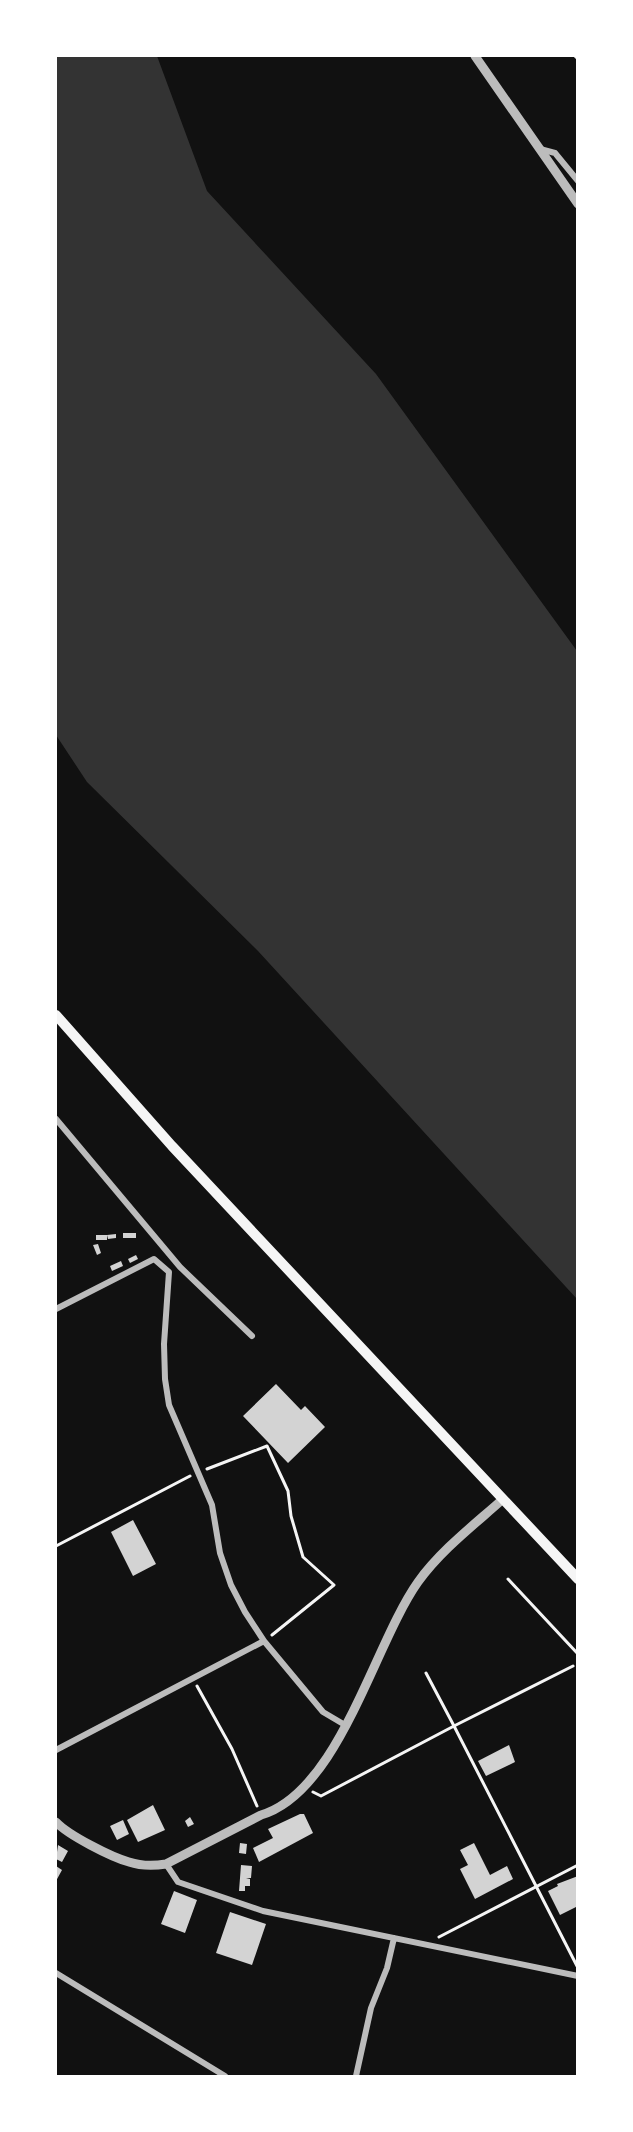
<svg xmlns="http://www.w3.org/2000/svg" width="633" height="2132" font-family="'Sofia Sans Condensed',sans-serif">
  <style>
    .water { fill: #333 }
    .building { fill: #d3d3d3 }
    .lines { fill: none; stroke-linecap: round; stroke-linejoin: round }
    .path { stroke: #f5f5f5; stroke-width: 3 }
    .minor { stroke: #bcbcbc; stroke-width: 6 }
    .tertiary { stroke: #bcbcbc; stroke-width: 9 }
    .secondary { stroke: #f5f5f5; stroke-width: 10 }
  </style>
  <rect width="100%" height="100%" fill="#111"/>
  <path class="water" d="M56,56h101l50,135 169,183 201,277v648l-319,-348 -171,-169 -31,-47z"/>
  <path class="building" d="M123,1233h13v5h-13z
    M116,1234v4l-8,1 -1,-4z
    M96,1235h11v5h-11z
    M98,1244l3,9 -4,2 -4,-10z
    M136,1255l2,4 -8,4 -2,-4z
    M121,1261l2,5 -11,5 -2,-5z
    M276,1384l25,26 4,-4 20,21 -37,36 -45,-47z
    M133,1520l23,44 -23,12 -22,-44z
    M509,1745l6,17 -29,14 -8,-15z
    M153,1805l12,25 -27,12 -11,-22z
    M300,1814h4l9,19 -54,29 -6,-14 20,-10 -5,-9z
    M190,1817l4,7 -6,3 -3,-6z
    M123,1820l6,14 -12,6 -7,-14z
    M240,1843l7,1 -1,10 -7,-1z
    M474,1843l16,32 17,-9 6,13 -38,20 -15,-30 8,-4 -8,-15z
    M58,1845l10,6 -6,11 -6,-3z
    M241,1865l11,1 -1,12h-5l4,1v7h-5v5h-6z
    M56,1866l6,4 -6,11z
    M578,1876v30l-18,9 -12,-24 10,-5 -1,-2z
    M174,1891l23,9 -12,33 -24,-9z
    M230,1912l36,12 -14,41 -36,-12z"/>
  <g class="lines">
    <path class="path" d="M575,56l3,3
      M207,1469l60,-23 21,45 3,25 12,41 31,28 -62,50
      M56,1546l134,-70
      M508,1579l70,75
      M426,1673l28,53 119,-60
      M197,1686l35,63 25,57
      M313,1792l8,4 133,-70 123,240
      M439,1937l139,-72"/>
    <path class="minor" d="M540,149l15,4 23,28
      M56,1119l124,148 72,69
      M56,1309l98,-50 15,13 -5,72 1,35 4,26 43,100 8,48 11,32 14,27 19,29 59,71 22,13
      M56,1750l208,-109
      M166,1864l12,18 85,29 315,65
      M56,1973l169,103
      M356,2076l15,-68 16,-40 7,-30"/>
    <path class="tertiary" d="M475,56l103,148
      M56,1822c12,13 55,35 73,40 12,4 25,4 37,2l95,-49c78,-23 113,-171 157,-233 23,-32 56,-57 85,-83"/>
    <path class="secondary" d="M56,1015l116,131 406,433"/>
  </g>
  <rect width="633" height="2132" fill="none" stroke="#ffffff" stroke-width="114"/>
</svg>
